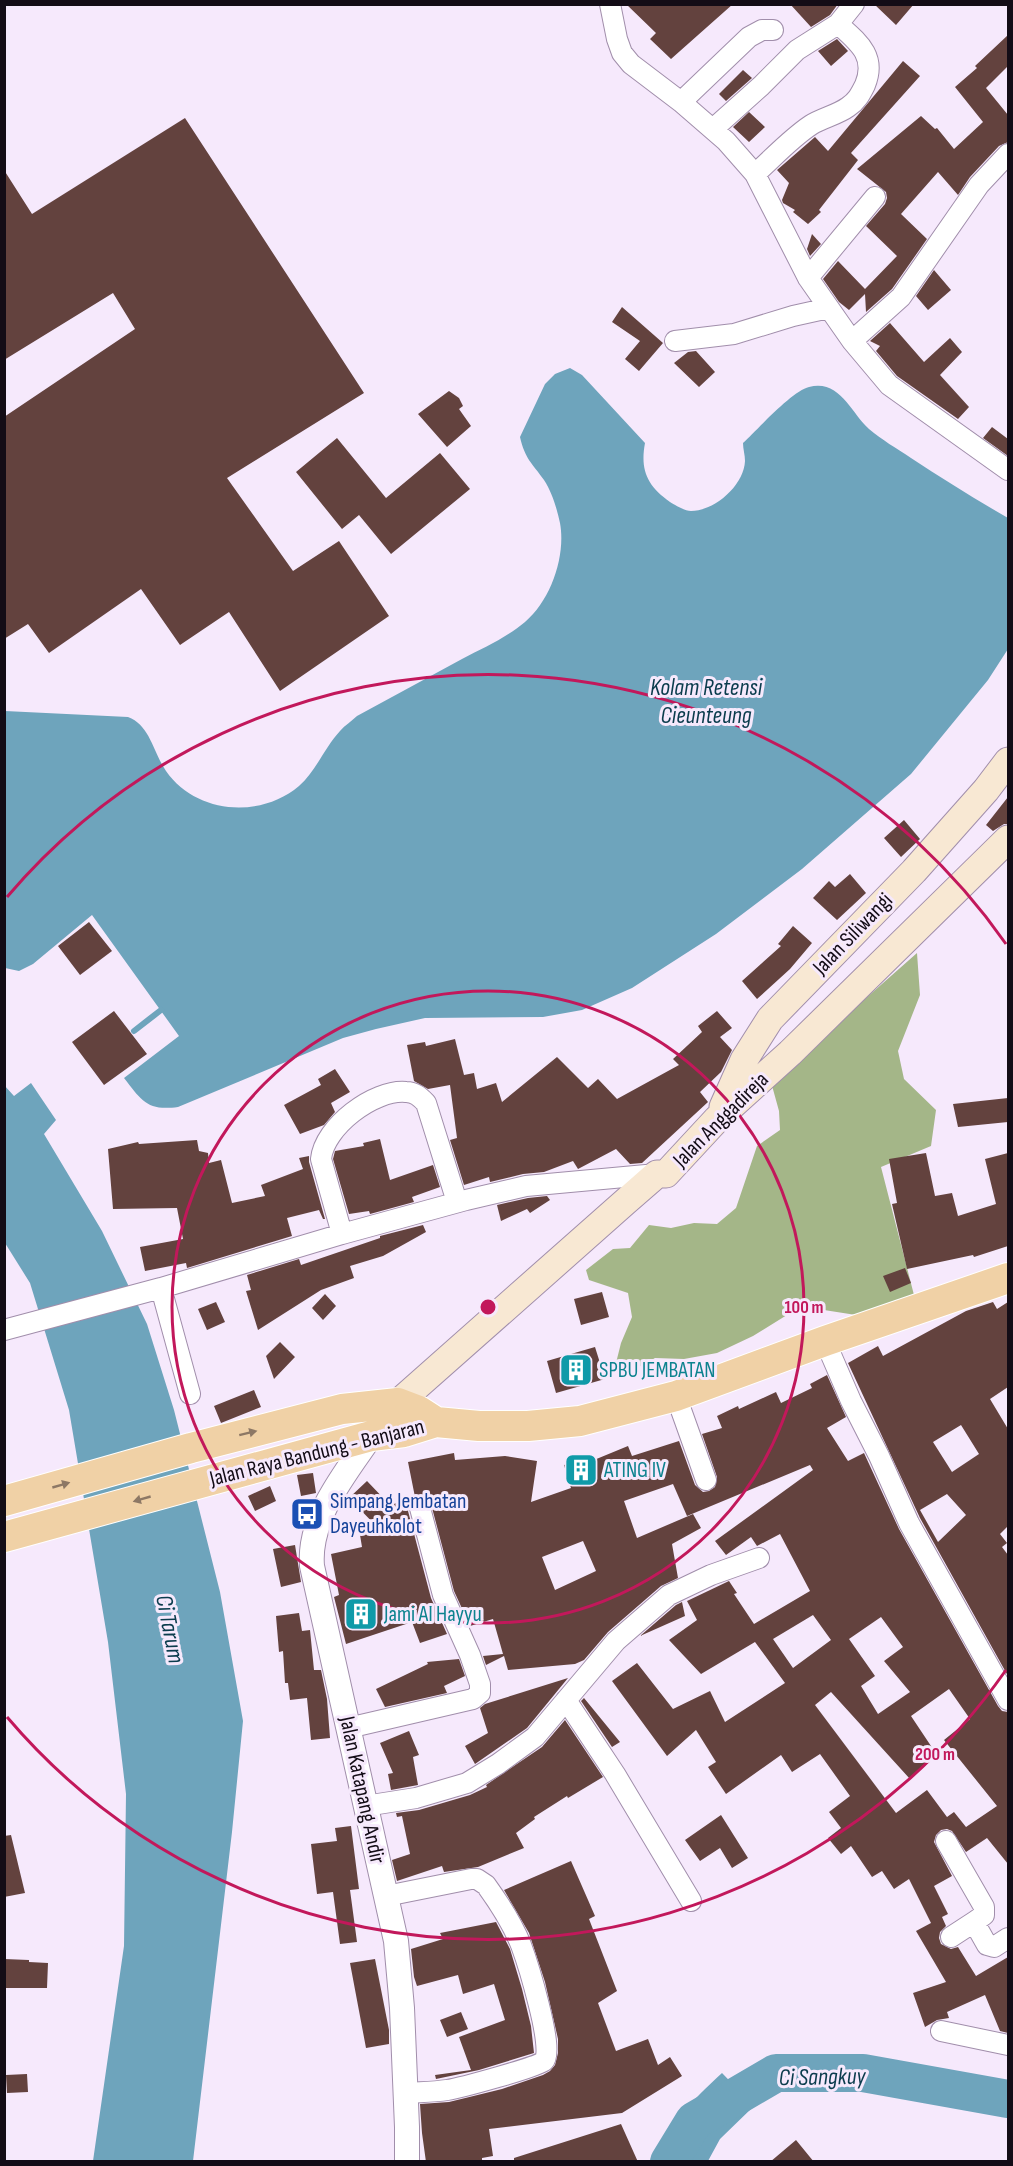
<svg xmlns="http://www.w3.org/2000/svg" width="1013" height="2166" font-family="'Sofia Sans Condensed',sans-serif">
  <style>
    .forest { fill: #a4b688 }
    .water { fill: #6ea4bc }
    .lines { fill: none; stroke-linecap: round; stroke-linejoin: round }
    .stream { stroke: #6ea4bc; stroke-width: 6 }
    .river { stroke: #6ea4bc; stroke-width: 38 }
    .building { fill: #63423e; fill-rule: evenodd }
    .minor-casing { stroke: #a18eab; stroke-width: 22 }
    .tertiary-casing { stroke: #a18eab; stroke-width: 26 }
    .secondary-casing { stroke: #a18eab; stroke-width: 29 }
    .primary-casing { stroke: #fff; stroke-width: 32 }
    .minor { stroke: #fff; stroke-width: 20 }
    .tertiary { stroke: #fff; stroke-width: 24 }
    .secondary { stroke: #f8e8d3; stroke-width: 27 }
    .primary { stroke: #f0d1a6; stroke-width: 30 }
    .oneway { fill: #8d7865 }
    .ring { fill: none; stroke: #c2185b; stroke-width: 3 }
    .labels { text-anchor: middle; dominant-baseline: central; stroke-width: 6; stroke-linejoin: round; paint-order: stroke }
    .street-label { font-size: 22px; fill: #130c16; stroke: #f6e9fc }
    .culture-label { font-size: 22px; fill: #0d838f; stroke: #f6e9fc; text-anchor: start }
    .transit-label { font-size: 22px; fill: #164399; stroke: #f6e9fc; text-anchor: start }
    .water-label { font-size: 24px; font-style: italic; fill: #0b3c4d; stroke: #f6e9fc }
    .centre { fill: #c2185b; stroke: #f6e9fc; stroke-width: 3 }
    .ring-label { font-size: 18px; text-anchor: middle; font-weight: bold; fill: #c2185b; stroke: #f6e9fc; stroke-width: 6; stroke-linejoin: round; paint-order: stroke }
  </style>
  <rect width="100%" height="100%" fill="#f6e9fc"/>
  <path class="forest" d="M917,953l3,42 -22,56 6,28 32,31 -5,36 -50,21 33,128 -58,20 -32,-5h-29l-42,26 -36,17 -33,6 -29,-1 -25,14 -15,-5 6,-24 11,-26 -4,-24 -39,-13 -3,-10 27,-21 17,-1 19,-23 22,3 23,-5 23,1 19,-16 21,-62 23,-16 -1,-19 -8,-29z"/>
  <path class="water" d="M570,368l12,7 63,68c-5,27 2,43 25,59 5,3 15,9 21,9 24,0 53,-26 54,-50 0,-6 -2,-12 -2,-18 14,-13 49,-52 66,-56 31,-8 42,26 60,42 13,11 27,19 42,29 32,21 64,41 97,60v131l-20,31 -77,94 -109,95 -86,65 -84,54 -50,22 -39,7 -118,1 -49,11 -33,9 -165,69c-31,4 -36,-6 -54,-29l55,-42 -87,-121 -59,49 -14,7 -14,-3v-257l123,6c22,8 25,35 38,54 30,43 94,48 133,15 17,-15 26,-39 41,-55 5,-6 12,-10 17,-15 35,-19 70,-38 105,-57 21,-11 44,-21 63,-37 26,-22 41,-66 35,-99 -3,-14 -8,-31 -16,-43 -12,-17 -19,-21 -24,-43l25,-53 10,-10z
    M31,1083l25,37 -12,14 58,97 45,93 27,86 46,182 23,129 -11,111 -39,329h-100l31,-215 2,-152 -18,-152 -39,-232 -39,-127 -25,-40 -1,-158 10,11z
    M722,2073l32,33 -34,33 -12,22h-57c19,-39 40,-59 71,-88z"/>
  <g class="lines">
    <path class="stream" d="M134,1031l27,-21"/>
    <path class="river" d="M669,2162l25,-41 82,-48h87l145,26"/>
  </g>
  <path class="building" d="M626,4h107l-62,55 -21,-20 6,-6z
    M790,4h48l-8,11 -19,12z
    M874,4h40l-18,21z
    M1008,35v31l-22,22 22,27v27l-9,4 -29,31 -12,18 -20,-23 -37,42 26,25 -35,50 -26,23 -1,-18 -16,16 -10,-8 -16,-23 15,-18 27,28 32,-33 -31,-30 19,-22 2,-6 -1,-6 -29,-23 64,-53 14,13 2,-1 17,21 29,-27 -28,-35 22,-19 -2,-2z
    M837,39l11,12 -17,15 -13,-15z
    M903,61l17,15 -69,77 7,7 -39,50 2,2 -13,12 -15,-12 2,-2 -12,-7 -1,-3 7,-17 -12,-13 38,-33 13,14z
    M743,70l9,8 -26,23 -7,-7z
    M749,112l16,15 -16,15 -16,-15z
    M185,118l179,275 -137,85 66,93 46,-30 50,75 -109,75 -51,-79 -49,33 -39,-56 -92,64 -21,-29 -24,15v-222l131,-88 -22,-36 -109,67v-190l28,44z
    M812,234l9,10 -11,12 -3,-7z
    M934,270l17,20 -23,20 -12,-14z
    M622,307l41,36 -24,28 -14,-12 15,-18 -28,-19z
    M890,323l34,39 26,-24 12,14 -22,23 29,32 -11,12 -61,-43 -21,-25 4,-5 -10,-5z
    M696,351l19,21 -16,15 -25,-24 14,-11z
    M449,391l10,7 4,8 -4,3 12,17 -24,21 -29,-33z
    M992,427l16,12v17l-25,-18z
    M337,438l49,60 54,-45 30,36 -79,65 -32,-39 -17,14 -46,-57z
    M1008,797v27h-4l-11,7 -7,-6z
    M904,820l16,19 -19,18 -17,-19z
    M850,874l16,19 -29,27 -24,-22 16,-17 6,6z
    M89,922l23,29 -32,24 -22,-29z
    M793,926l19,17 -22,26 -33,30 -15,-18 39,-35 -3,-2z
    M114,1011l33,43 -43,31 -32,-43z
    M717,1011l15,17 -12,9 12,13 -11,22 -21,20 8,10 -66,61 -12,1 -14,-15 -38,20 -5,-8 -29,11 -21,2 -33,8 -1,-5 -25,8 -14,-45 7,-2 -7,-53 -22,4 -14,-8 -7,-36 18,-3 1,4 29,-7 9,36 10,-2 3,16 19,-6 6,19 55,-45 31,31 10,-9 19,20 62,-34 -6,-6 29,-27 -4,-6z
    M335,1069l15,23 -19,11 4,9 -11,13 -24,9 -16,-29 37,-20 -3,-6z
    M1008,1098v24l-50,5 -5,-23z
    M380,1139l10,41 43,-15 7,22 -28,10 2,5 -44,12 -1,-3 -20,3 -16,-55 2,-8 29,-5 -1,-3z
    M197,1140l2,11 9,2 1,10 12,-3 11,43 33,-7 -4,-11 42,-16 -4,-11 10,-2v6l16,57h-2l-4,-9 -32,8 5,18 -105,32 -1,-5 -41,8 -5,-24 43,-8 -6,-31 -64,1 -5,-60 30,-7 1,2z
    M926,1153l9,43 17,-3 6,23 38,-12 -11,-45 23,-6v93l-34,11 -1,-2 -66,14 -15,-65 5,-1 -8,-44z
    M547,1196l3,4 -20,13 -3,-4 -26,12 -4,-16 31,-7z
    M423,1225l3,7 -43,24 -33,10 4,12 -33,12 -63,40 -12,-39 5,-1 -4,-15 52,-16 2,6 79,-27v-2z
    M905,1268l6,15 -21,9 -7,-16z
    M602,1292l7,25 -28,8 -7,-26z
    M325,1294l11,12 -13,14 -11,-12z
    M216,1302l9,20 -18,8 -9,-21z
    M993,1302l4,7 11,-7v85l-18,12 18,30v97l-8,8 7,9 -5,4 6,8v121l-88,-158 -72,-155 30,-17 5,10 83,-45zM961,1425l18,29 -27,18 -19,-30zM947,1494l19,21 -28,27 -18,-32z
    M280,1342l15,15 -21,22 -8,-23z
    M595,1347l10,32 -49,14 -9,-32z
    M827,1375l19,42 -19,11 21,33 16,-8 35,76 99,177 4,5 6,1v152l-21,-26 -21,14 -14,-21 -5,-2 -6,1 -5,5 -2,7 18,34 -18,10 14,28 -6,3 4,9 -6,6 -1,6 2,6 10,5 7,-2 18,29 32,-19v76l-8,-2 -15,-36 -38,17 2,6 -12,2 -12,7 -12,-34 33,-11 -30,-51 15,-8 -22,-44 -15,10 -12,-18 -10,6 -21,-31 -10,8 -13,-16 13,-10 -12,-16 21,-16 -30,-42 -28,18 -11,-17 -55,39 -18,-27 8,-5 -20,-32 -29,26 -55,-75 25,-18 36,46 37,-18 15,31 60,-39 -30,-41 -54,32 -32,-34 28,-20 -10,-19 42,-20 8,12 -3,1 20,30 56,-33 -30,-57 -23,12 -6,-9 -25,18 -11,-14 98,-71 -3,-5 -123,51 -14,-32 -49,17 13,37 56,-24 8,14 -29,16 6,34 -17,8 -53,46 -24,28 -9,4 -67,6 -4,-14 -18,9 -3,-9 20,-2 -10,-35 -23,7 -16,-35 -23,-87 -7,-7h-9l-7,-35 46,-9 1,7 50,-4 32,5 -6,41 40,-14 -7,-23 29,-9 1,4 34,-14 4,10 47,-15 16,44 8,7 6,-1 6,-4 2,-10 -15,-43 20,-6 -5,-12 21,-10 1,3 37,-17 5,11 31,-15 -2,-4zM583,1541l13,30 -41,19 -13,-33zM813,1615l18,25 -38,28 -20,-29zM881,1617l22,30 -19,14 26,31 -32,22 -17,-28 14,-10 -26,-37zM949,1689l21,30 -26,21 53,66 -31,21 -12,-15 -7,5 -20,-27 -31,23 -81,-108 16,-13 79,87 27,-24 -26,-39z
    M254,1390l7,17 -40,16 -7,-17z
    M313,1473l3,20 -15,3 -4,-21z
    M367,1481l22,23 21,-2 -2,9 23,87 16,36 -27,9 -8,-21 -66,22 -12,-47 5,-2 -8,-41 31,-7 -2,-12 21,-4 -32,-33z
    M270,1486l6,15 -21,10 -7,-15z
    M295,1545l6,37 -20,5 -8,-38z
    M682,1602l3,14 -45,20 36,-31z
    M299,1613l3,18 8,-1 4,40h7l6,29 3,39 -19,2 -4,-42 -17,2 -2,-17h-3l-2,-32 -4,1 -3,-36z
    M459,1659l6,17 -21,10 3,7 -62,14 -9,-18 52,-25 -1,-2z
    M568,1678l-41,50 -52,36 -10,-18 23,-13 -8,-25 5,-4z
    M584,1698l36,44 -8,5 -31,-46z
    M565,1720l38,57 -35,21 -1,-2 -33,21 1,2 -19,14 8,15 -46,19 -34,5 -2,-6 -45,15 -5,-21 18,-6 -8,-38 -5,1 -1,-4 23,-3 51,-15 17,-8 -1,-2 56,-38z
    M409,1731l10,24 -6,2 5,28 -27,5 -3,-16 5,-1 -13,-30z
    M721,1815l27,43 -16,10 -12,-20 -20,13 -15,-21z
    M351,1826l8,63 -9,1 7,52 -17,2 -7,-52 -16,2 -6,-50 26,-3 -2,-13z
    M11,1835l14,58 -21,4v-61z
    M571,1861l24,55 -6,3 28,72 -19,12 18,48 32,-12 10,26 12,-8 12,19 -60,37 -133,16 4,27 -11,2v4h-56l-4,-29 -2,-29 29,-2 53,-13 41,-14 7,-4 5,-6 3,-12v-14l-13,-57 -16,-49 -25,-43z
    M496,1922l14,27 12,40 9,37 3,27 -55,17 -43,9 -1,-4 36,-5 -12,-33 46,-17 -11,-36 -31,10 -5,-19 -41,11 -3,-9 -3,-28 32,-10 -3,-6z
    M4,1959l25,1v2l19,1 -1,25h-43z
    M375,1959l14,71v14l-23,4 -16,-85z
    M461,2012l7,17 -21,8 -7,-17z
    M27,2074l1,18 -21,1 -1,-18z
    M621,2124l17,38h-124v-4z
    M796,2140l18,22h-44z"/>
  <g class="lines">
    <g class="minor-casing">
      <path id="minor" d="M610,4l7,35 5,14 9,11 50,38 45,39 29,33 53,104 44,63 37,44 119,85
        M681,102l68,-65 13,-7h11
        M713,129l48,-43 36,-36 41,-26 16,-20
        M755,174c18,-16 35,-35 56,-49 11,-7 26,-10 37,-18 9,-6 12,-12 17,-22 12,-29 -7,-43 -27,-61
        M808,278l67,-81
        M675,341l59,-7 59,-18 36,-8
        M852,341l49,-44 78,-112 29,-31
        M342,1234l-21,-75c3,-32 53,-70 85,-67 9,0 14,5 20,11l31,99
        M161,1288l29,106
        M4,1330l157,-42 181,-54 124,-34 60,-14 131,-12
        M825,1341l26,60 28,55 30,67 99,177
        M676,1396l30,84
        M566,1700l49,74 76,127
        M348,1728l125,-29 7,-6v-9l-10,-29 -27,-60 -23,-87
        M365,1806l51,-8 51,-15 31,-19 37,-27 81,-96 53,-46 42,-20 48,-17
        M946,1841l38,66v8l-10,7 13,23 7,2 14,-9
        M386,1896l85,-17h6l9,6c13,18 27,40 35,60 6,16 34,105 23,116 -6,6 -84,27 -97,29 -13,2 -28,2 -41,3
        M951,1937l23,-15
        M941,2031l67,14"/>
    </g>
    <g class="tertiary-casing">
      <path id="tertiary" d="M371,1436c-26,38 -63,82 -59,130l84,375 6,67 5,119v35"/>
    </g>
    <g class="secondary-casing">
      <path id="secondary" d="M723,1107l21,-47 26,-41 144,-148 72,-81 22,-29
        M386,1418l12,-15 227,-201 32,-28h9l51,-55 73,-66 218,-214"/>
    </g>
    <g class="primary-casing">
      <path id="primary" d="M4,1501l187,-53 151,-39 56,-6 21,8 17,11 43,4h49l52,-5 96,-25 149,-55 183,-63
        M4,1537l367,-101 33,-4 32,-10"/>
    </g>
    <use href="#minor" class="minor"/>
    <use href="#tertiary" class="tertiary"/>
    <use href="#secondary" class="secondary"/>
    <use href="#primary" class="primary"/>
  </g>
  <defs><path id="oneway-solid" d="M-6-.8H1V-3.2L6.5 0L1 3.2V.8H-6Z" transform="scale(1.5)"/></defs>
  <g class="oneway">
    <use href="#oneway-solid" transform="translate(248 1433) rotate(-14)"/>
    <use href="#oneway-solid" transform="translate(61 1485) rotate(-16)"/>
    <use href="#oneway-solid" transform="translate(142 1499) rotate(164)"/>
  </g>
  <g class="ring">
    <circle cx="488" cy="1307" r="316"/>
    <path d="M1006 1670A632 632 0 0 1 7 1717M7 897A632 632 0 0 1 1006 944"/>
  </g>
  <defs>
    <g id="building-square" transform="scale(1.725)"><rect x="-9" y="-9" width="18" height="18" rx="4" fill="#0f9aa8" stroke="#f6e9fc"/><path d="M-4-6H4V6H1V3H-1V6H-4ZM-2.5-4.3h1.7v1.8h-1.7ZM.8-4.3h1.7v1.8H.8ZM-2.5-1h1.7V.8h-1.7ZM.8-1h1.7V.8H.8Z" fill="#fff"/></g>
    <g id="bus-square" transform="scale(1.725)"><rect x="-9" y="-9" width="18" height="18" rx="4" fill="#1a4fb4" stroke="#f6e9fc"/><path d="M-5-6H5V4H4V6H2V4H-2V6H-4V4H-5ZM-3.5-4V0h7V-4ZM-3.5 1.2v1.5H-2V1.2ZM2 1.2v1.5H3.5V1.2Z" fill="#fff"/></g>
  </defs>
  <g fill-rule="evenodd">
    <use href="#building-square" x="576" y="1370"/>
    <use href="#building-square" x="581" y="1470"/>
    <use href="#bus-square" x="307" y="1514"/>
    <use href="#building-square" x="361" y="1614"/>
  </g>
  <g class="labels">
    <g class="street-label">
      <text transform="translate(853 934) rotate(-46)">Jalan Siliwangi</text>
      <text transform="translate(721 1120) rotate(-45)">Jalan Anggadireja</text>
      <text transform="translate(317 1453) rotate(-14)">Jalan Raya Bandung - Banjaran</text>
      <text transform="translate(362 1790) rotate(78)">Jalan Katapang Andir</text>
    </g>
    <g class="culture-label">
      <text x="599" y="1370">SPBU JEMBATAN</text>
      <text x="604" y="1470">ATING IV</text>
      <text x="384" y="1614">Jami Al Hayyu</text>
    </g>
    <g class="transit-label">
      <text x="330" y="1501">Simpang Jembatan<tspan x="330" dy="25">Dayeuhkolot</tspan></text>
    </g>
    <g class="water-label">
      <text x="706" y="687">Kolam Retensi<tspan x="706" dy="28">Cieunteung</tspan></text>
      <text transform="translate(170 1629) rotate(79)">Ci Tarum</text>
      <text transform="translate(822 2077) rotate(-1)">Ci Sangkuy</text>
    </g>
  </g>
  <circle cx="488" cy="1307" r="9" class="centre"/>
  <g class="ring-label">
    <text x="804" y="1313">100 m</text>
    <text x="935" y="1760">200 m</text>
  </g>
  <rect width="1013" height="2166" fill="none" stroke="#130c16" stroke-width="12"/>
</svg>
